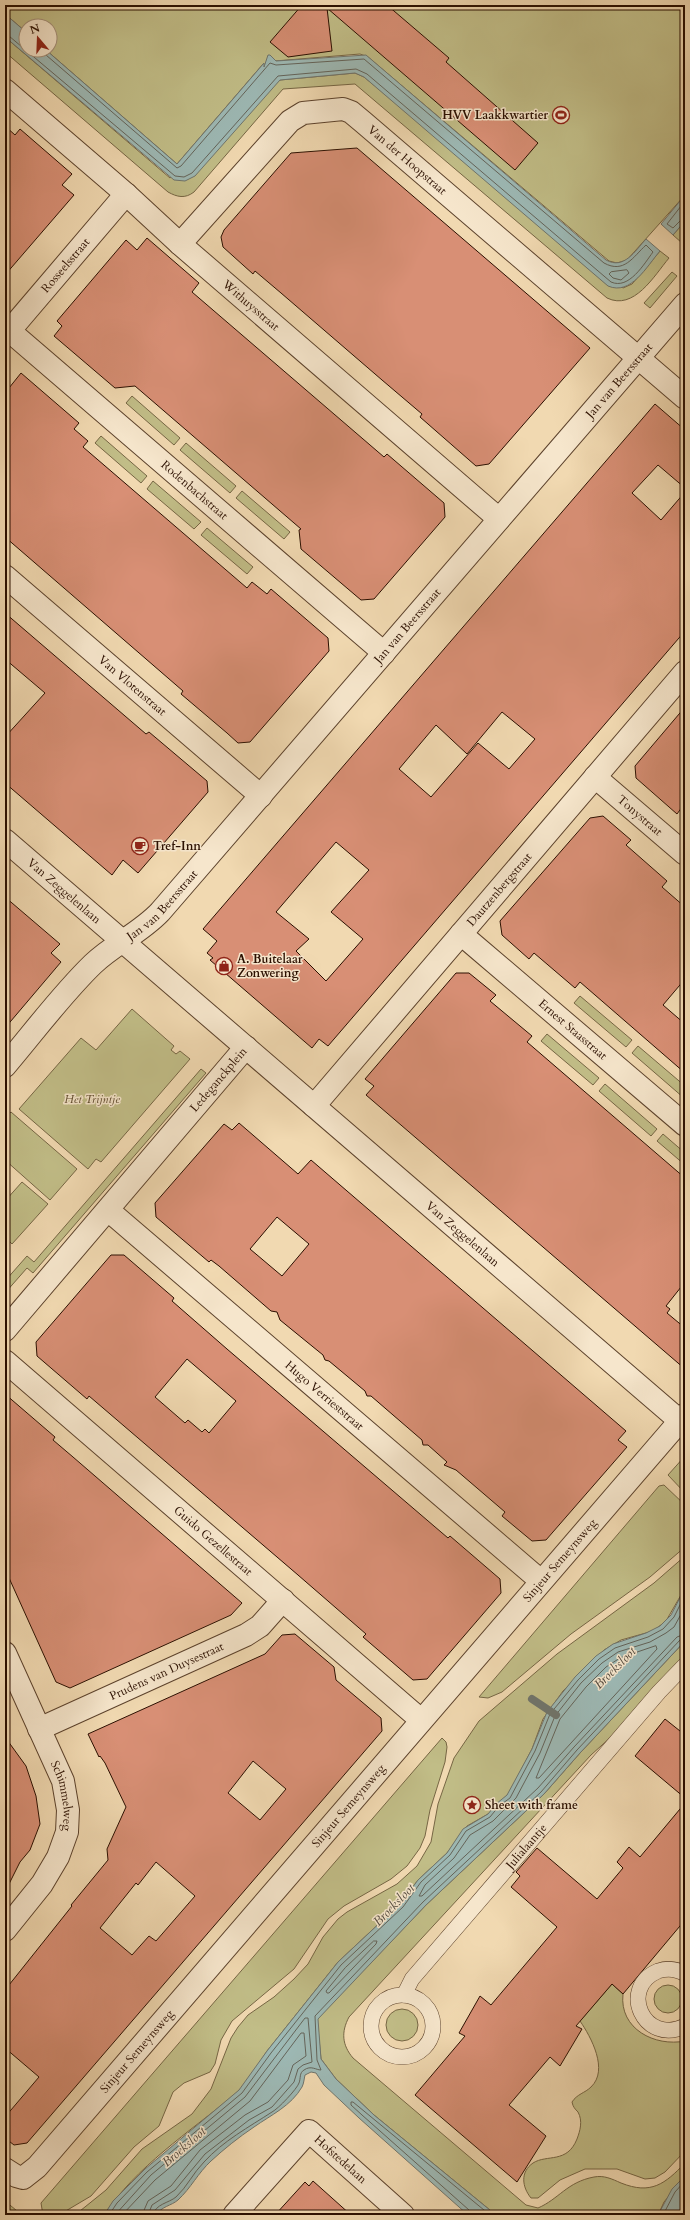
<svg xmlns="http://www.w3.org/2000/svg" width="690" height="2220" font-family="Cardo,serif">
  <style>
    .green { fill: #c1bd87; stroke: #766644 }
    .water { fill: #9db9b5; stroke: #6f756d }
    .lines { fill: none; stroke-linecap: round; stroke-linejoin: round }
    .shore { stroke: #64645a; stroke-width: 1 }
    .stream { stroke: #6f756d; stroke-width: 8 }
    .building { fill: #d88f75; stroke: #2b0f00; fill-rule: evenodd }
    .lane-casing { stroke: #5c422c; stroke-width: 16 }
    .street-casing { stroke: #5c422c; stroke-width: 24 }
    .lane { stroke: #f6e6cc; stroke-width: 15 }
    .street { stroke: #f6e6cc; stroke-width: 22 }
    .labels { text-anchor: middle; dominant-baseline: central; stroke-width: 3; stroke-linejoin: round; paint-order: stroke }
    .poi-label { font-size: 12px; font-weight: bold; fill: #2b0f00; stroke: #f6e6cc; text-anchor: start }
    .street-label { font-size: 12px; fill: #2b0f00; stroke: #f6e6cc }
    .park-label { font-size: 12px; font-style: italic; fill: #604c2f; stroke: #f6e6cc }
    .water-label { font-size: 13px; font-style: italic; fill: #534a3f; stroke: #f6e6cc }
  </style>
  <rect width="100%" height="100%" fill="#f1d9b1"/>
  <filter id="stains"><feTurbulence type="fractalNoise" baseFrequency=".005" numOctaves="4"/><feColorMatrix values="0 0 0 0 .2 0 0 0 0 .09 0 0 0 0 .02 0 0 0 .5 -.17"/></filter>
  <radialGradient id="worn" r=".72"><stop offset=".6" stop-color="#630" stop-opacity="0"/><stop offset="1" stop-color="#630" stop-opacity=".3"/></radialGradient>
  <path class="green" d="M5,5h680v190l-58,65 -10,3 -8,-2 -241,-204 -8,-3 -85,7 -5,-6 -6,12 -1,-3 -86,100 -131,-114h4v-24h-24v6l-21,-18z
    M5,37l165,141 110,-98 75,-7 9,4 259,211 9,-4 28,-33 9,7c-15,18 -35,53 -62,40l-252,-214 -72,5 -89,103c-9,7 -17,5 -26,0l-163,-140z
    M685,221v19l-3,3 -9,-8z
    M672,272l5,4 -27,32 -6,-5z
    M132,396l48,42 -6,7 -48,-42z
    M101,436l46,40 -6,7 -46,-40z
    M186,443l50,43 -6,7 -50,-43z
    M153,481l48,41 -7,7 -47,-40z
    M242,491l48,41 -6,7 -48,-41z
    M207,528l46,39 -6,7 -46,-39z
    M580,996l52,44 -6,7 -52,-44z
    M132,1009l42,37 -3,4 5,4 4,-3 10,8 -89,103 -5,-3 -8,10 -69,-60 62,-71 15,12z
    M547,1034l52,44 -6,7 -52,-44z
    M638,1046l47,40 -1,12 -52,-45z
    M201,1069l5,4 -173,200 -6,-5 -22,25v-12l22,-25 7,6z
    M605,1084l52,45 -6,7 -52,-45z
    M11,1112l66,57 -27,31 -45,-40v-42z
    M663,1134l22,19v12l-28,-24z
    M22,1182l26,22 -36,40 -7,-7v-36z
    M685,1456v37l-17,-18z
    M664,1485l21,20v42l-35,30 -79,57 -69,58 -14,6 -9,-1 180,-211z
    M685,1556v32l-19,33 -13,10 -32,9 -17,10 -41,41 -20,28 -11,30 -23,44 -21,21 -21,12 -20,27 -29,27 -18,24 -62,58 -71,89 -20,31 -14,14c-44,36 -97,71 -129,119h-29l31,-25 36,-41 50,-35 19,-25 20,-51 7,-11 10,-12 26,-18 20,-18 14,-15 15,-27 15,-18 9,-7 50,-28 20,-18 14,-24 7,-38 16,-46 25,-37 78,-67 97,-71z
    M685,1641v17l-73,78 -21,19 -242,262c-8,15 -7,28 4,41l173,147 12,3c21,-9 29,-26 56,-31 10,-2 18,2 27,6 30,12 44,1 64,-20v13l-21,26 -6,13h-162l-122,-100 -38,-36 -15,-20 -4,-40 109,-114 118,-111 36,-41z
    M442,1738l4,4 1,5 -2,15 -15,48 -5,26 -5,12 -13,18 -16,13 -47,27 -16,13 -34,50 -62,52 -11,19 -6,24 -5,8 -26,11 -11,9 -14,34 -25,21 -43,49 -32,19h-16l-2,-12z
    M612,1984l11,10c-4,35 32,53 62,47v110l-20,21 -10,6 -10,1 -28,-10h-32l-25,11 -22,18h-7c-9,-11 -11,-26 2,-35 14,-9 34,1 44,-24 3,-8 6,-18 1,-27 -3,-3 -5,-5 -6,-10 5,-8 13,-9 19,-15 18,-17 0,-50 -11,-66z
    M654 1999a14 14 0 1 1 28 0a14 14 0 1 1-28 0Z
    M386 2025a16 16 0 1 1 32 0a16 16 0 1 1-32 0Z
    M5,2201l17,14h-17z"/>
  <path class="water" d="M5,14l21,18v18h20l131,114 87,-101v4l4,-12h2l6,6 90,-6 240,205c18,10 29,-9 40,-21l14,12c-13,15 -29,45 -52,35l-244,-209 -9,-4 -75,7 -85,96 -10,5 -11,-1 -169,-143z
    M685,195v26l-12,14 -12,-11z
    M685,1588v53l-105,112 -36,41 -118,111 -108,114 3,40 15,20 38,36 122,100h-28l-109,-97 -35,-33 -8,-12 -5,-1 -6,3c-1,4 -1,8 -3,12 -11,19 -31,28 -48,40 -15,10 -30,22 -43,34 -13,12 -20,27 -33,39 -7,6 -16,6 -22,15h-52l9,-14 32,-32 94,-79 28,-39 71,-89 62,-58 18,-24 29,-27 16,-24 25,-15 8,-10 11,-9 25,-46 15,-37 28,-35 21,-21 17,-12 33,-11 14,-7 11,-11z
    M685,2176v39h-27l14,-26z"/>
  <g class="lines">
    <path class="shore" d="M5,35l4,1 166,140 9,1 8,-4 86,-97 78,-7 11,5 244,208c18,8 33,-18 42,-30l-7,-7c-13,12 -22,29 -42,18l-240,-204 -88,6 -6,-2 -89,103 -4,2 -131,-113 -2,-5
      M685,201l-18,23 6,4 8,-8 4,-1
      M627,270l2,3 -8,7 -8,-2 -4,-4 2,-2z
      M685,1607l-11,20 -8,6 -16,9 -32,10 -16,11 -21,20 -26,33 -15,37 -24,45 -23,23 -23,14 -16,23 -29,27 -6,11h3l116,-108 36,-41 103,-110 8,-3
      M656,1646l1,3 -118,129h-3l24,-59 26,-32 20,-20 14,-9z
      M374,1941h3l-1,3 -47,49h-2l-1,-2 19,-23z
      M109,2215l8,-12 30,-31 95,-79 29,-40 70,-88 62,-58 18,-25 29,-27 16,-24 24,-14 9,-11 11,-8 25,-47 15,-37 28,-34 21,-21 16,-11 33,-11 15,-8 11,-12 11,-22
      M115,2215l36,-40 94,-78 60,-79h3l4,44 -9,3 -5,4 -4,13 -22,25 -23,13 -44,34 -30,36 -23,15 -4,10
      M122,2215l33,-35 95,-79 51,-68h3l2,23 -13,9 -5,15 -20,22 -23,13 -45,35 -29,36 -23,15 -6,14
      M153,2215c2,-11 16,-12 23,-18 11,-10 17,-24 28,-35 19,-21 45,-35 68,-50 6,-3 25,-23 27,-29 2,-5 0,-10 5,-13 7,-5 12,0 17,0l-4,-10 -2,-44 108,-114 118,-110 36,-42 103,-110 5,-1
      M471,2215l-2,-5 -107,-95 -11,-10v-3h2l137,113
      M663,2215l12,-23 10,-11"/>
    <path class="stream" d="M532,1699l24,16"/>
  </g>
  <path class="building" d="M302,5h85l62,53 -3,4 92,81 -23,27 -188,-162 5,43 -44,6 -18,-15z
    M5,126l10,9 5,-6 52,45 -10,11 12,10 -69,80z
    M357,148l233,200 -101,116 -13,2 -56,-49 2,-3 -40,-34 -101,-87 -26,-22 -2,3 -30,-27 -2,-10 3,-7 67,-77z
    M147,238l52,45 -7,9 192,165 3,-3 57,49 1,14 -71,82 -13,1 -60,-51 -2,-19 2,-1 -166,-143 -20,2 -61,-52 8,-10 -5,-5 69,-81 11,10z
    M21,373l58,50 -5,6 14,12 -5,6 164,141 5,-6 15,12 4,-5 57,49 1,13 -79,91 -12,1 -11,-10 -46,-39 2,-3 -178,-154v-144z
    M655,404l30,26v58l-27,-23 -26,28 29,27 24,-28v139l-357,415 -9,-7 -7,9 -102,-88 3,-2 -6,-5 10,-12 -14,-12zM502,712l33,27 -26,30 -31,-26 -47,54 -32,-28 37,-44 31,29zM336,842l33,28 -38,42 32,27 -37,42 -30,-30 13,-12 -33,-27z
    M5,613l141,121 3,-2 58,49 1,11 -70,81 -15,-13 -11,15 -107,-92v-46l40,-44 -40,-34z
    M685,707v96l-8,11 -41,-36 -1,-12z
    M603,816l28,24 -5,5 41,36 -5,6 23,20v72l-22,26 22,19v49l-105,-91 -5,6 -41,-35 -5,6 -27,-24 -2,-14 90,-103z
    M5,897l55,47 -9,9 10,9 -56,66z
    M456,973h13l27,22 -6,6 42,35 -5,6 158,136v104l-19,24 4,3 -3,4 18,15v41l-319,-274 8,-9 -9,-7z
    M239,1123l59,51 13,-14 315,271 -8,9 9,7 -81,93 -14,1 -30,-25 3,-4 -49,-42 -12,-5 3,-3 -19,-17h-5l-1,-5 -51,-44h-4l-2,-5 -36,-30 -4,-1 -2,-5 -43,-35 -3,-8 -6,-1 -52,-45 -8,-6 -2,2 -53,-45 -1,-14 69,-79 8,6zM277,1217l32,27 -27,32 -32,-27z
    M111,1255h13l50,43 -2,3 55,48 221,189 2,-2 50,43 1,14 -74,86 -14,1 -50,-43 3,-3 -68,-59 -209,-179 -2,3 -50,-43 -1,-14zM187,1359l49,42 -27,32 -4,-4 -3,3 -14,-12 -3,3 -30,-26z
    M5,1394l50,43 -2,3 20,17 169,146 -11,12 -161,73 -14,-6 -51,-113z
    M295,1634l39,33 2,13 45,38 1,13 -355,412 -13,2 -9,-7v-21l34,-40 -34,-29v-58l67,-84 -1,-1 37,-45 -1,-11 19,-42 -21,-44 -5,-7 -1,1 -11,-23 177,-80 17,-19zM253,1761l33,28 -26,31 -32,-27zM156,1862l39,34 -39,45 -7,-5 -17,19 -32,-27 36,-45 2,2z
    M665,1719l20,16v63l-50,-42z
    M5,1737l21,29 10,30 4,28 -10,26 -10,12 -15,30z
    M685,1803v117l-62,74 -11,-10 -36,42 6,3 -22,37 -10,-9 -41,48 37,31 -29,46 -102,-87 50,-59 -6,-3 21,-37 11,9 66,-78 -46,-40 9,-11 -4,-4 21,-24 60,51 26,-31 -6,-6 12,-15 11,10z
    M313,2181l38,34h-76l30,-33 4,4z"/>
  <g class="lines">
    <g class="lane-casing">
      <g id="lane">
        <path d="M685,1974c-8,-5 -18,-6 -27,-3 -40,17 -14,75 27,55"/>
        <path id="s1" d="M404,1995l8,-16 247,-287 26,-27"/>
        <circle cx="402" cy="2026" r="31"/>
      </g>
    </g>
    <g class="street-casing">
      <g id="street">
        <path id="s2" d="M5,90l121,104 54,50 319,275"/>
        <path id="s3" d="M180,244l110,-123 13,-8 40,-4 8,3 12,10 322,276"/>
        <path id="s4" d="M5,327l379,326"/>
        <path id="s5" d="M5,336l121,-142"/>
        <path id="s6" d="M5,576l256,220"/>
        <path id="s7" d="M595,777l90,77"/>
        <path id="s8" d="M5,840l675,581"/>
        <path id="s9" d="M461,934l224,191"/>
        <path id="s10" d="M5,1066c29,-34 56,-71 88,-102 21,-20 47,-31 67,-52l525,-608"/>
        <path id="s11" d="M314,1106l371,-434"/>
        <path id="s12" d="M108,1210l433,371"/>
        <path id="s13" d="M5,1330l241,-283"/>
        <path id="s14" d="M5,1361l416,359"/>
        <path id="s15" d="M5,1653l58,128 5,29 -1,22 -9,25 -16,27 -37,46"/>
        <path id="s16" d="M39,1729l207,-94 14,-9 23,-26"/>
        <path id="s17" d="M5,2169l11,7 7,2 14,-11 648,-752"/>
        <path id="s18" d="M234,2215l75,-84 94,84"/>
      </g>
    </g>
    <use href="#lane" class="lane"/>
    <use href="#street" class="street"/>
  </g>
  <defs>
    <g id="stadium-ring" transform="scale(0.9)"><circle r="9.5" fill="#f6e6cc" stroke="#8f2418" stroke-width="1.5"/><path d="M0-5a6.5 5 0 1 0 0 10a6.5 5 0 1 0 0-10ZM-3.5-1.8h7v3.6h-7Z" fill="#8f2418"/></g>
    <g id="cafe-ring" transform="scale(0.9)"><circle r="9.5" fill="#f6e6cc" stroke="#8f2418" stroke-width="1.5"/><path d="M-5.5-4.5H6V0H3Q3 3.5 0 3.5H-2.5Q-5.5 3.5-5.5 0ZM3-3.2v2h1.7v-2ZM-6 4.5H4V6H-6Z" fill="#8f2418"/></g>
    <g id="shop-ring" transform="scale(0.9)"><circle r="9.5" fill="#f6e6cc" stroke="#8f2418" stroke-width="1.5"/><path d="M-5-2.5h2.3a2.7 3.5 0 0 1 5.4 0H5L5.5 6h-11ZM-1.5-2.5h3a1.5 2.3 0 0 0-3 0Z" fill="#8f2418"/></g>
    <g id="sight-ring" transform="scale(0.9)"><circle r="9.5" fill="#f6e6cc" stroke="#8f2418" stroke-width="1.5"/><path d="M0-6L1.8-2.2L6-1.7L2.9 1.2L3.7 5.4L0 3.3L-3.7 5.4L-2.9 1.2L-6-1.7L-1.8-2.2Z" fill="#8f2418"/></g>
  </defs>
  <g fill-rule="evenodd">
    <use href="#stadium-ring" x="561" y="115"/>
    <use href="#cafe-ring" x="140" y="846"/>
    <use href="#shop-ring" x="224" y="966"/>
    <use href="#sight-ring" x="472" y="1805"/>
  </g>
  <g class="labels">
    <g class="poi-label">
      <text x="548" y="115" text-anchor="end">HVV Laakkwartier</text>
      <text x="153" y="846">Tref-Inn</text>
      <text x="237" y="959">A. Buitelaar<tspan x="237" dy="14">Zonwering</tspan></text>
      <text x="485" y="1805">Sheet with frame</text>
    </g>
    <g class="street-label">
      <text stroke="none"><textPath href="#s3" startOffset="303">Van der Hoopstraat</textPath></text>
      <text stroke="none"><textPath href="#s5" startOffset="93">Rosseelsstraat</textPath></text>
      <text stroke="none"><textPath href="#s2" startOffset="327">Withuysstraat</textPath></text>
      <text stroke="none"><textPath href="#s10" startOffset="922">Jan van Beersstraat</textPath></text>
      <text stroke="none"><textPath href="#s4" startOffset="250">Rodenbachstraat</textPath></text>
      <text stroke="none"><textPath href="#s10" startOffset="598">Jan van Beersstraat</textPath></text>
      <text stroke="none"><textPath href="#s6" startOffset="168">Van Vlotenstraat</textPath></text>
      <text stroke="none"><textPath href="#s7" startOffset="59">Tonystraat</textPath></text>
      <text stroke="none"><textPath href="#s11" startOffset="285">Dautzenbergstraat</textPath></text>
      <text stroke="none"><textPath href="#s8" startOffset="78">Van Zeggelenlaan</textPath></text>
      <text stroke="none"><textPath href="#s10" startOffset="226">Jan van Beersstraat</textPath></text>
      <text stroke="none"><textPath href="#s9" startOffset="147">Ernest Staasstraat</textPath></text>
      <text stroke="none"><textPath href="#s13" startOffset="329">Ledeganckplein</textPath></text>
      <text stroke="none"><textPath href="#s8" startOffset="604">Van Zeggelenlaan</textPath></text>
      <text stroke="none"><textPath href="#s12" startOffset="285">Hugo Verrieststraat</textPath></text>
      <text stroke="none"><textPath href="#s14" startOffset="275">Guido Gezellestraat</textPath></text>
      <text stroke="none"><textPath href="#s17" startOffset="839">Sinjeur Semeynsweg</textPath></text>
      <text stroke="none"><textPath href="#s16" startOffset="140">Prudens van Duysestraat</textPath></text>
      <text stroke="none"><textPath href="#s15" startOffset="155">Schimmelweg</textPath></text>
      <text stroke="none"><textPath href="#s17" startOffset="515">Sinjeur Semeynsweg</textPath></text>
      <text stroke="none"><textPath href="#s1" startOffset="193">Julialaantje</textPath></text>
      <text stroke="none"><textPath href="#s17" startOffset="191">Sinjeur Semeynsweg</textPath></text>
      <text stroke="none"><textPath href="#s18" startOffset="155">Hofstedelaan</textPath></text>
    </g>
    <g class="park-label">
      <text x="92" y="1099">Het Trijntje</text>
    </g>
    <g class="water-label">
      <text transform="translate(615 1668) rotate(-45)">Broeksloot</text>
      <text transform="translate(394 1905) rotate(-46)">Broeksloot</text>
      <text transform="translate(184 2147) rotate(-41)">Broeksloot</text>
    </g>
  </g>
  <rect width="690" height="2220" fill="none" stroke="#f1d9b1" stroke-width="20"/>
  <rect x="6" y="6" width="678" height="2208" fill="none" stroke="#2b0f00" stroke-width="2"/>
  <rect x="10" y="10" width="670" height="2200" fill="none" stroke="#2b0f00"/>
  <g transform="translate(38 38) rotate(341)"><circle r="19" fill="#f6e6cc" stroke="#a5907a"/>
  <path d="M0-3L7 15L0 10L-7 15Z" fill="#8f2418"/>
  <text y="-6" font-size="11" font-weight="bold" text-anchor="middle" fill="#2b0f00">N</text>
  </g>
  <rect width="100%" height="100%" filter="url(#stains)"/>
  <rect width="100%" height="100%" fill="url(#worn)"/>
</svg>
